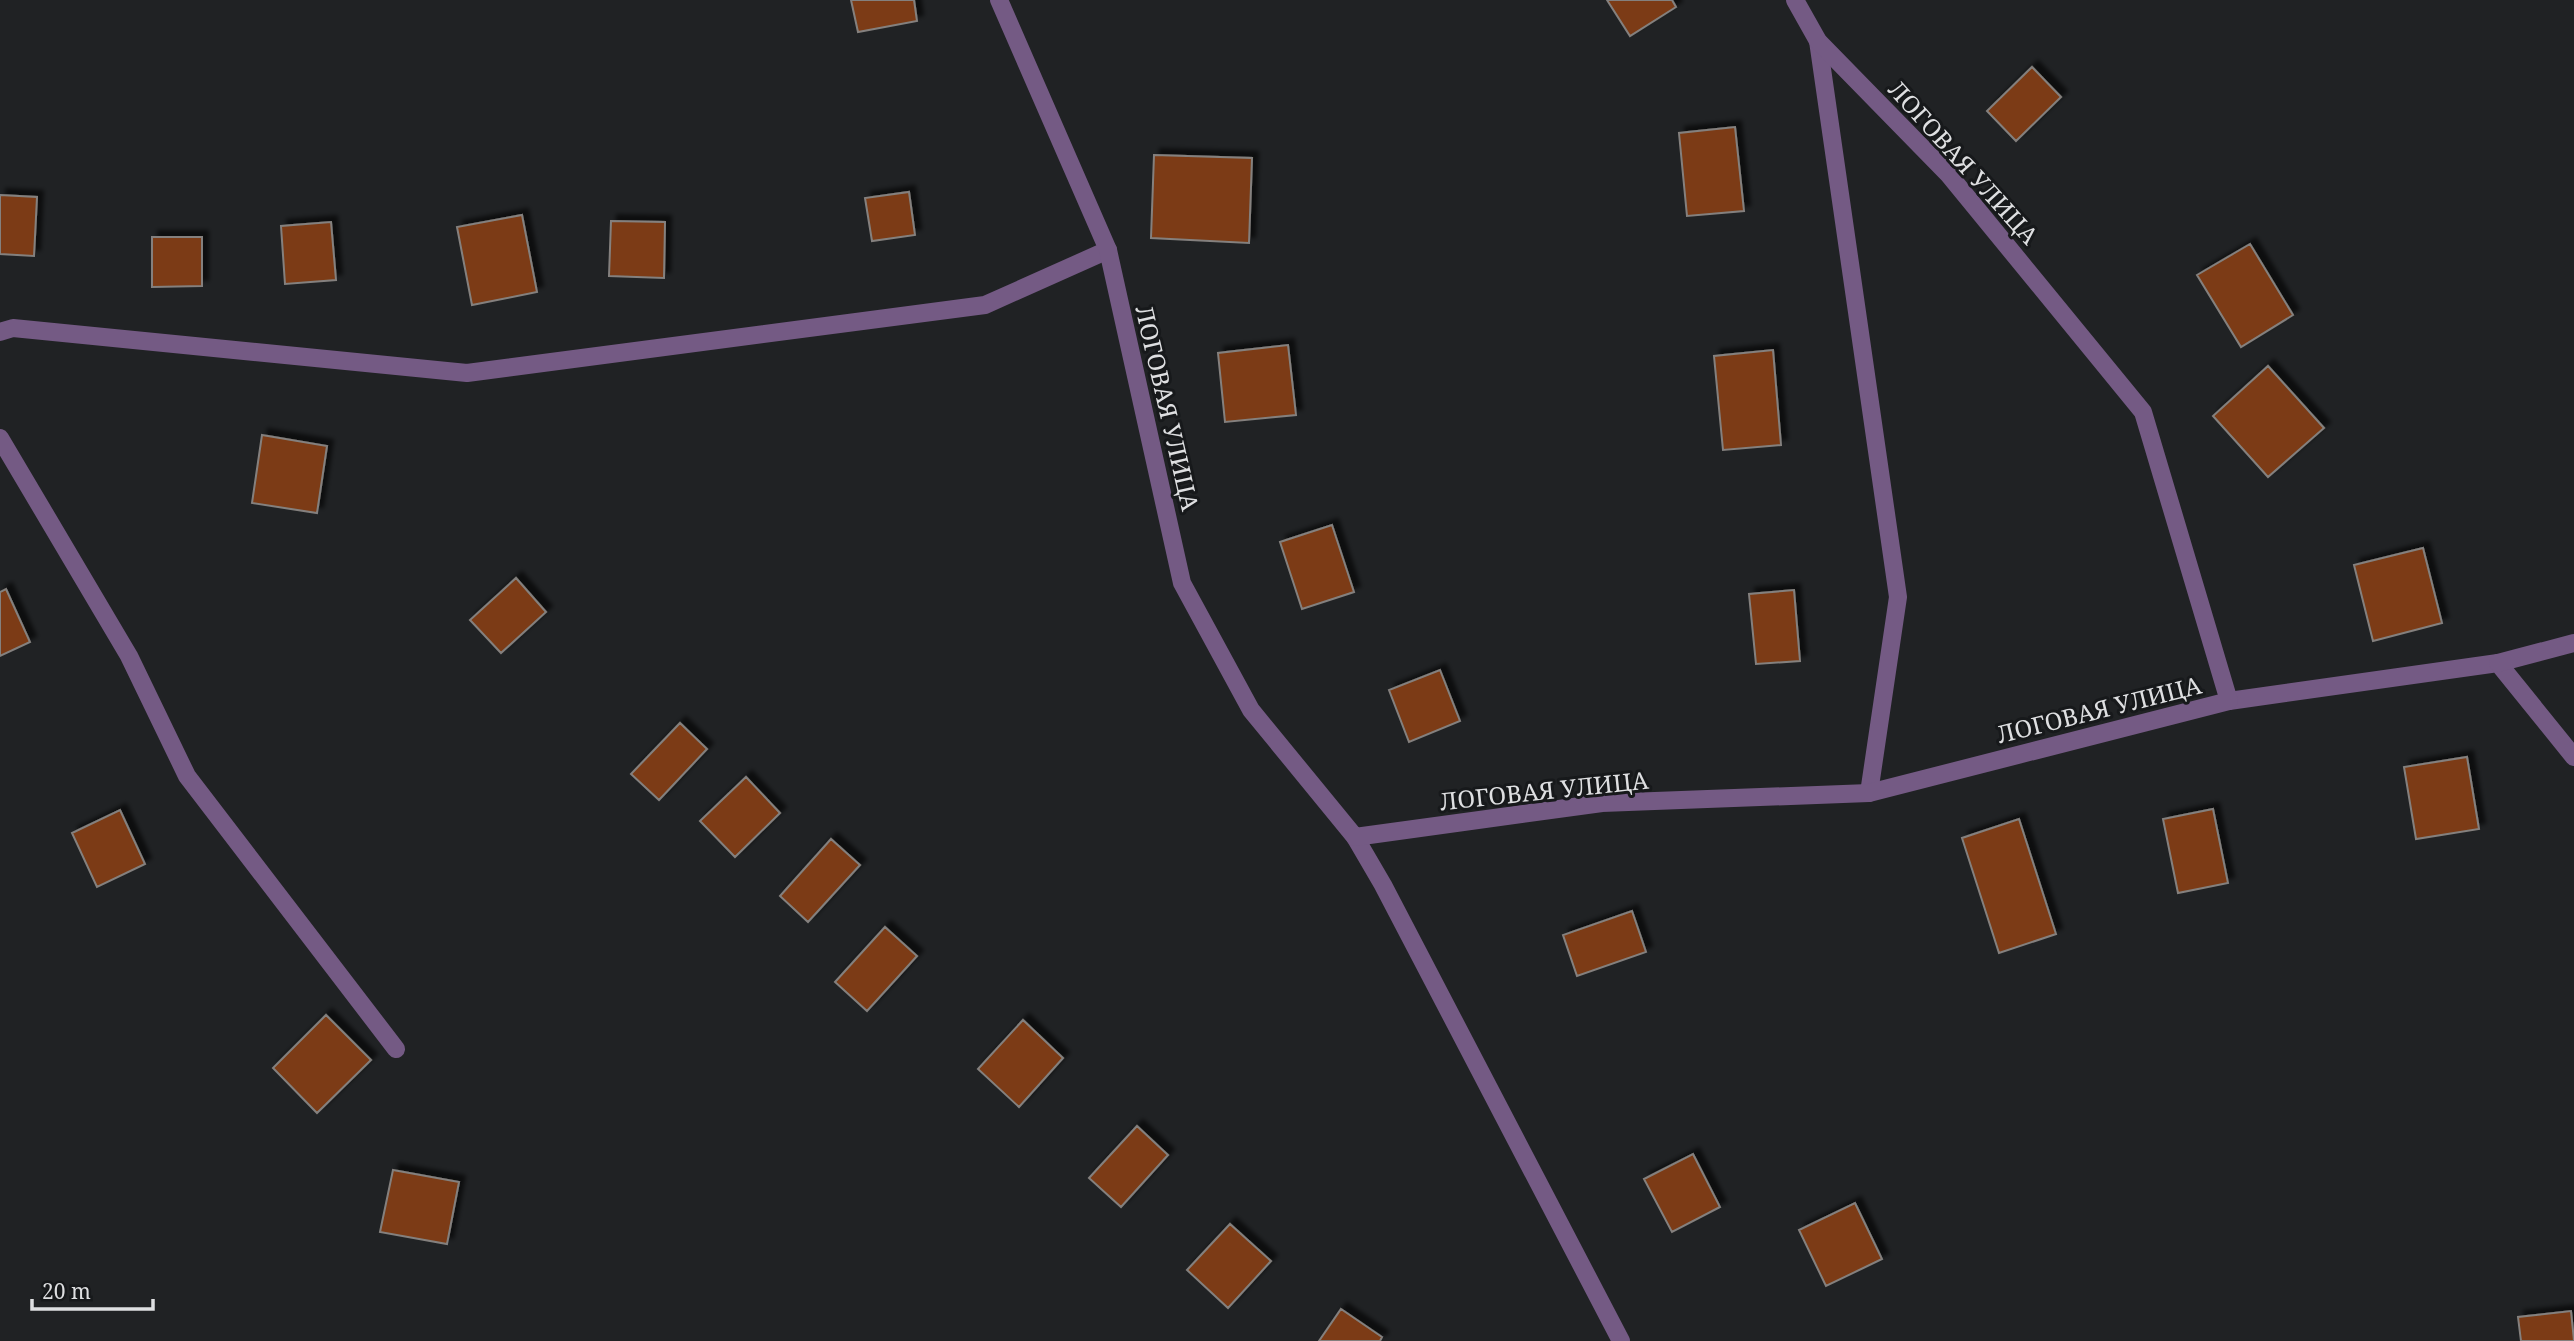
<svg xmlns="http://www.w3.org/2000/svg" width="2574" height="1341" font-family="'Noto Serif',serif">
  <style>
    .building { fill: #7b3b14; stroke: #84807e; stroke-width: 2; filter: url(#shadow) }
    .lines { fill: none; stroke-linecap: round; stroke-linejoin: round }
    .service { stroke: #745a84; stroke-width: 18 }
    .minor { stroke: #745a84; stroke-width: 18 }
    .labels { text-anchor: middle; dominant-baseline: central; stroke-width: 6; stroke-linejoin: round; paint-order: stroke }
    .street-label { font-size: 24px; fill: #dedfe1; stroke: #17191b }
  </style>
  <defs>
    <filter id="shadow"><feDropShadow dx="6" dy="-6" stdDeviation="2" flood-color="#0009"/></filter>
  </defs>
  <rect width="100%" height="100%" fill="#202224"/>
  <path class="building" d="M851,0h63l3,21 -59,11z
    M1607,0h65l4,7 -46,29z
    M2032,67l29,30 -45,44 -29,-30z
    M1735,127l9,84 -57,5 -8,-83z
    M1154,155l98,3 -3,85 -98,-5z
    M909,192l6,43 -43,6 -7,-43z
    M0,195l37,2 -3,59 -34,-2z
    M522,215l15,77 -65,13 -15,-78z
    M611,221l54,1 -1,56 -55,-2z
    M331,222l5,58 -51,4 -4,-58z
    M152,237h50v49l-50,1z
    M2250,244l43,71 -52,32 -44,-72z
    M1288,345l8,70 -71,7 -7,-69z
    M1773,350l8,95 -58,5 -9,-94z
    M2268,366l56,62 -56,49 -55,-61z
    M262,435l65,11 -10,67 -65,-10z
    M1332,525l22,67 -52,17 -22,-67z
    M2423,548l19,75 -69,18 -19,-76z
    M516,578l30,34 -45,41 -31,-33z
    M6,589l24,53 -30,14v-64z
    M1794,590l6,71 -44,3 -7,-70z
    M1440,670l20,51 -51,21 -20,-52z
    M680,723l27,26 -48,51 -28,-26z
    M2467,757l12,72 -63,10 -12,-72z
    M746,777l34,36 -45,44 -35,-36z
    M2213,809l15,74 -50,10 -15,-74z
    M120,810l25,54 -48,23 -25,-54z
    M2019,819l37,115 -57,19 -37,-115z
    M831,839l29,26 -52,57 -28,-26z
    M1632,911l14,41 -69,24 -14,-41z
    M885,927l32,29 -50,55 -32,-29z
    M326,1015l45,45 -54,53 -44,-45z
    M1023,1020l40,38 -44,49 -41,-38z
    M1137,1126l31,29 -47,52 -32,-29z
    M1693,1154l27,53 -48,25 -28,-53z
    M393,1170l66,12 -12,62 -67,-12z
    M1855,1203l27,56 -56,27 -27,-56z
    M1230,1224l41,37 -43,47 -41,-38z
    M1341,1309l41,28 -2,4h-61z
    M2571,1311l3,30h-53l-3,-24z"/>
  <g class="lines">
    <path class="service" d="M1818,41l80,556 -29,196
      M0,332l13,-4 454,45 518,-68 123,-55
      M0,438l129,218 58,120 209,273
      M2229,701l269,-38 76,94
      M1355,837l28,48 238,456"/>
    <path class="minor" d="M999,0l109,250 74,333 69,127 104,127 247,-34 267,-10 360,-92 -86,-289 -194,-237 -131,-134 -23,-41
      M2498,663l76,-20"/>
  </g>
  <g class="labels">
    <g class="street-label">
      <text transform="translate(1964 162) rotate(48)">ЛОГОВАЯ УЛИЦА</text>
      <text transform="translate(1168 408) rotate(77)">ЛОГОВАЯ УЛИЦА</text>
      <text transform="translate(2099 709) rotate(-14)">ЛОГОВАЯ УЛИЦА</text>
      <text transform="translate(1544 790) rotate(-6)">ЛОГОВАЯ УЛИЦА</text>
    </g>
  </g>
  <path d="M32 1299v10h121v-10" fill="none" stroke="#dedfe1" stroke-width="3.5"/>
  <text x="42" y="1299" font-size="21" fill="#dedfe1" stroke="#17191b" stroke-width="5" paint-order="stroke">20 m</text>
</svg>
